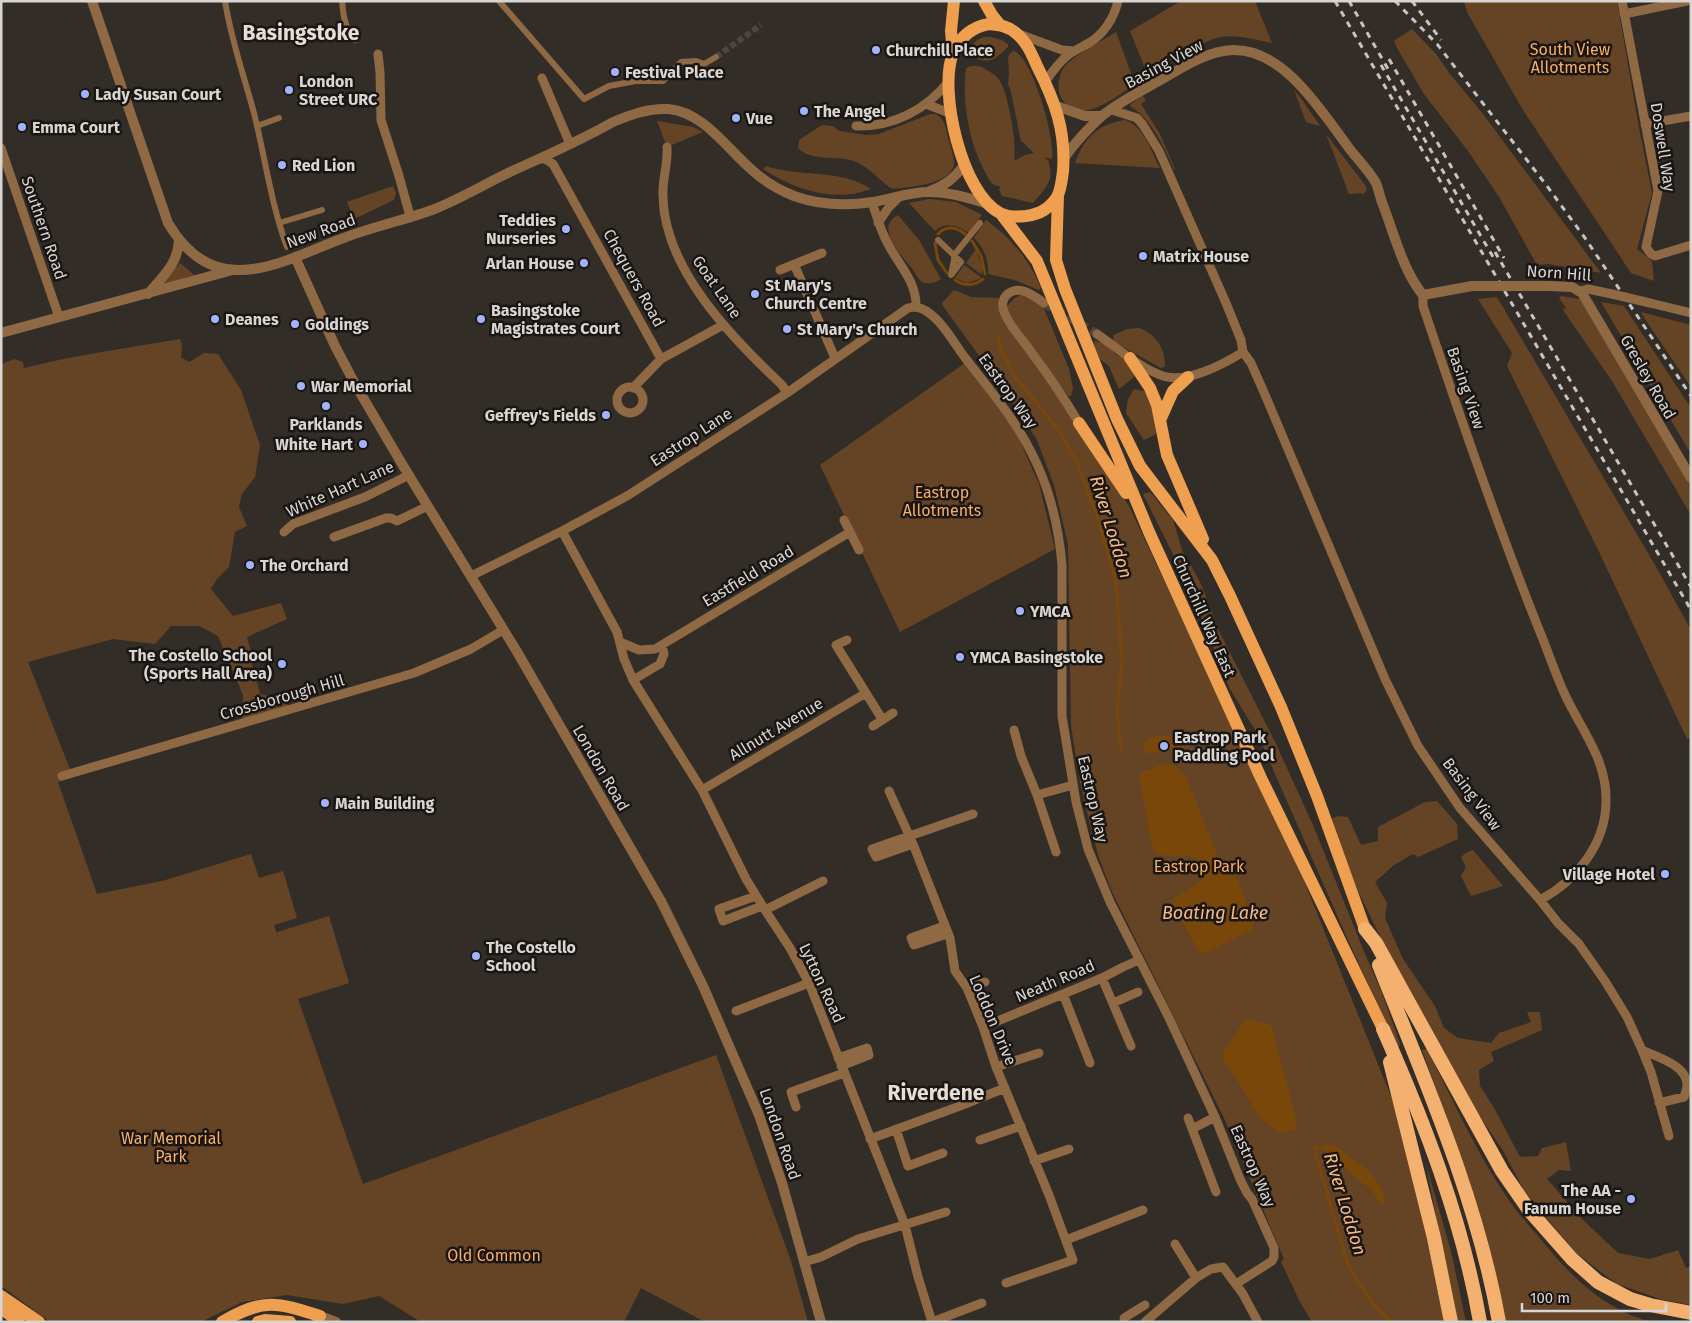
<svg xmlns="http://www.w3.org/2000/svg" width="1692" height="1323" font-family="'Fira Sans',sans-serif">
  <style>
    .green { fill: #654426 }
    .water { fill: #794709 }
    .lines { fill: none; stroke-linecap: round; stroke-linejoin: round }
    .stream { stroke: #794709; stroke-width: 3 }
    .pedestrian-tunnel { stroke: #4c4642; stroke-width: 6; stroke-dasharray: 6 3; stroke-linecap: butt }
    .minor-tunnel { stroke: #4c4642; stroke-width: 9; stroke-dasharray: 9 4.5; stroke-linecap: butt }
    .pedestrian { stroke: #8f6844; stroke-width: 6 }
    .minor { stroke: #8f6844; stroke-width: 9 }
    .tertiary { stroke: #8f6844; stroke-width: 10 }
    .primary { stroke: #ee9f50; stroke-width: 12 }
    .trunk { stroke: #f4b06e; stroke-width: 14 }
    .rail { stroke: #c8c3c0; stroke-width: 3; stroke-dasharray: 6 6; stroke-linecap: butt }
    .minor-bridge { stroke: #8f6844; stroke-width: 9 }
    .tertiary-bridge { stroke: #8f6844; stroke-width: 10 }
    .poi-dot { fill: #a1b3fd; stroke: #191614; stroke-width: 2 }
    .labels { text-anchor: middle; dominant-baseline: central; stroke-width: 5; stroke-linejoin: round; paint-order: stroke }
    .park-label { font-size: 16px; fill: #faae64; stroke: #191614 }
    .poi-label { font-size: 16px; font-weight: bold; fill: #d9d5d2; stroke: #191614; text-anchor: start }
    .street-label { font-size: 16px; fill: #d9d5d2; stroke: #191614 }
    .water-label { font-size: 18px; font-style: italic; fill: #f7b981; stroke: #191614 }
    .district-label { font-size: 21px; font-weight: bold; fill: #e5ddd6; stroke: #191614 }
  </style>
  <rect width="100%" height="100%" fill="#332d28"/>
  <path class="green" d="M1181,1h74l17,42c-16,-3 -34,-9 -51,-6 -22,5 -53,26 -74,36l-17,-42z
    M1464,1h153l22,127 13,65 -15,56 15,12 2,20 -23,-8 -108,-163 -56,-98z
    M1412,29l24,25 14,20 33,40 118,159 -52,-9 -12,1 -38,-68 -31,-46 -44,-57 -27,-46 -3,-7z
    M1116,32l19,52c-19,13 -59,46 -75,11 -3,-7 -1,-20 3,-26 8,-13 39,-28 53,-37z
    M984,37c9,0 16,1 24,7v3c-16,15 -18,18 -39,8 1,-10 6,-15 15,-18z
    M1013,51c19,3 43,90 39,108l-9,-2 5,3c7,21 -2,27 -15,43l-31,-7 -3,-7 2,-2 -9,-3c-21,-32 -31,-78 -26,-116 6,-3 13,-3 19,1 5,3 11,6 15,12 9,16 17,62 14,80l11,-6 9,-2c-3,-3 -10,-10 -13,-12l-10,-49 -3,-8 1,-10 -1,-18z
    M1294,90l9,11 17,25 -14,-4z
    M1142,95l4,5 -5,4 19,30 15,35 -1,1c-8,-20 -24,-53 -43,-63l-1,-2z
    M930,114h6c10,6 10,16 13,27 2,7 5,15 5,23 -3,21 -46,23 -62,25 -13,-9 -23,-22 -38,-28 -18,-6 -42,1 -56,-13l1,-8 23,-15 11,1 7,5 26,4 13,-1z
    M1125,120c19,6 26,31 35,48l-85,-5c9,-25 23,-39 50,-43z
    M657,121l36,6 10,5 -36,15z
    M1326,134l39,51 2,5 -5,5v-2l-13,1z
    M766,166c34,12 74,2 105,23 -36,14 -76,1 -108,-20z
    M393,186l3,7 -2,7 -40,19 -7,-17z
    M929,199l27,3 26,13 -13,18c-11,-7 -23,-12 -34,-2l-26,-28z
    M898,215l21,25 22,39c-6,4 -12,6 -19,3 -4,-3 -6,-8 -9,-12 -10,-14 -40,-42 -15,-55z
    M986,220c25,18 43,39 55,68l-2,2 -24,-10 -27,-6c1,-14 -4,-26 -14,-36z
    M976,249l6,17v9l-16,-12z
    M180,263l14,12 -34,11z
    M964,265l17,12 -1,2 -13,4 -12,-5z
    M954,290l17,7 28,1 1,9 129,199 169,360 96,238 32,129 18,89h-132l-12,-20 -19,-40 3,-3 -60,-141 -112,-226 -13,-34 -9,-34 -10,-42 -9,-56 -3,-182 -14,-59 -17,-45 -26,-40 -68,-94 -1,-3z
    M1020,295h6l17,11 26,63 4,19 -2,8h-3l-58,-80 -4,-9 9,-9z
    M1561,296l19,3 111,185v31l-79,-134 -49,-71 3,-2 -7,-10z
    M1497,297l158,268 36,65v108l-4,1 -86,-183 -94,-190 5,-13 -34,-54z
    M1601,302l23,4 67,102v46z
    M1641,312l50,13v62l-46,-68z
    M1139,328c17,6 26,20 26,38l-4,2 -47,-26 -1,-7 15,-6z
    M180,339l2,6 -1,12 8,5 15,-9 14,1 23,36 19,55 -5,32 -13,17 -3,13 8,19 -12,6 -6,35 -12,12 -6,10 22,27 48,-13 6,16 -40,18 6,22 -1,5 8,30 27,6 1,11 -46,14 1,-30 -25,-59 -19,-10h-28l-16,18 -42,-5 -85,23 45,115 -15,5 39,112 65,-13 89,-27 8,24 24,-7 14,47 -23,7 4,12 -1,-5 52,-16 20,67 -51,16 65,185 353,-129 75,206 17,61h-103l-64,-34 -17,34h-203l-42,-26 -36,8 -56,-9 -45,7 -41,20h-151l-49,-36v-922l14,-5 8,3 1,6c51,-13 104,-20 156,-29z
    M1095,341l10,2 10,11 18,10 1,13 -15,12 -10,-23 -9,-7 -7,-13z
    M965,363l51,69 23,52 16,65 -155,83 -80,-167z
    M1134,389l14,3 8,9v33l-12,6 -18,-27 2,-14z
    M1150,492l23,28 9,30 19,34 18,47 57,113 37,81 50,124 19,44 18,51 -2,5 -50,-109 -91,-207 -27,-44 -41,-103 -46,-92z
    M1437,801l20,23 1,15 -40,18 -5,-3 -19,11 -19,17 12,21 -2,15 18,41 32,47 9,22 14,10 33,5 8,-10 32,-11 -4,-10h13l2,18 -51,22 3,9 -15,9 1,16 14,22 26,49 18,-1 4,-8 24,-6 5,29 -12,-1 -12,9 35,40 36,34 32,6 28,-9 8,18 5,-2v39l-31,-6 -43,-15 -41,-31 -51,-61 -23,-43 -32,-47 -81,-147 -31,-64 -29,-71 9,-4 10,1 13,28 17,-4v-14l47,-25z
    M1473,850l30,36 -32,10 -10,-20 5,-9 -5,-10 5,-4z
    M1427,1049c26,52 50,105 83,153 9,12 19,24 29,35 30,38 65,73 113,85h-148l-33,-136 -49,-136z
    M1426,1164l25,87 15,71h-10z"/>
  <path class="water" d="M1164,735l12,3 7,4 1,5 -5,3 -14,-1 -12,5h-4l-5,-4 -1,-6 8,-7z
    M1162,764l14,2 10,10 33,83 19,21 15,42v6l-3,3 -44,22 -7,-1 -27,-50 2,-4 29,-18 -6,-20 -6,-4 -34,-1 -4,-5 -14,-74 2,-3z
    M1250,1019l18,5 4,3 25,96 -1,6 -11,4 -6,-1 -18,-13 -39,-62 1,-4 21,-32z
    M1326,1144l8,1c19,15 51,31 50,58h-5l-7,-12 -49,-42 -1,-2z"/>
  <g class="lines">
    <path class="stream" d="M938,234c8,-9 19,-7 27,0
      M972,241l9,15 4,18
      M935,243l3,17 9,13
      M955,280c9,6 19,6 28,-1
      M998,336l2,11 15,30 42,51 19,32 22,59 18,64 6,80 -5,48 4,38
      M1322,1147l-8,1 34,117 12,20 16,22 16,15"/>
    <path class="pedestrian-tunnel" d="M716,57l45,-32"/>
    <path class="minor-tunnel" d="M1044,303l53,31"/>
    <path class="pedestrian" d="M225,1c6,39 19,75 29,112 11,44 17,91 33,134
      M342,1c1,13 3,30 13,39
      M499,1l85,98 25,-13 27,-5h27l18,-19 15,-1 8,3 12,-7
      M257,126l22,-8
      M279,223l43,-13
      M938,240l23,22 -9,12
      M951,275l4,-21 25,-31"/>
    <path class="minor" d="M1622,1l36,190 -12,56 5,7 4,2 36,-11
      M1624,14l63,-13
      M1019,34l43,16 12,1
      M378,54l2,18 1,48 18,56 11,40
      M542,78l28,66
      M1045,82c7,-10 13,-19 23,-27 7,-5 14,-8 21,-12 15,-9 25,-25 29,-42
      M926,104l26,10
      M1112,110l25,8 6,7 16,26 67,152 15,37 2,12 8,11 15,34 119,282 33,67 42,62 80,92 18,23 21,21 26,37 22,36 15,33 9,22 18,64
      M1645,124l46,-8
      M856,126c37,1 70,-16 93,-45
      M667,147c1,18 -5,33 -4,49 1,73 69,142 119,189l5,8
      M1,148l58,169
      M540,159h5l8,5 108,195 62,-34
      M872,202c5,16 9,30 17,44 11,20 28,37 27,61
      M878,223l11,-16 11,-11
      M794,264l41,94
      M780,270l42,-17
      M1580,291l8,-2 24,5
      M1423,295v11c37,111 75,222 119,331 8,20 15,41 24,60 17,35 41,64 40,104 0,43 -30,80 -66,99
      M1044,303c-10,-7 -23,-18 -35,-10 -7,5 -8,13 -4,21 5,12 16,24 24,35 18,24 35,49 50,74
      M1650,303l41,10
      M1097,334c19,13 44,35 66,42 23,8 61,-12 80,-24
      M617 400a13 13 0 1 1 26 0a13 13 0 1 1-26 0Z
      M633,388l28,-29
      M844,520l15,30
      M562,531l55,101 7,27 9,21 69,110 44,89 19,31 25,38 19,35 96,242 13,52 14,45 50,-19
      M284,532l9,-8 72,-27 44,-22
      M334,537l52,-19h5l6,3 31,-15
      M471,576l91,-45 65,-35 160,-103 121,-85c8,-2 15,0 21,5 14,10 24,28 34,42 26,34 55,67 73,107 15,32 23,68 26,103v151l14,86 12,47 22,53 59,116 46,99 25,62 7,14 5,6 22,49v9l-2,4 -36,23
      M847,640l-11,5 46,74
      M620,642l19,8 16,-1 195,-117
      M633,680l27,-16 4,-10 -2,-8
      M873,726l20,-13
      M1014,730l7,26 16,39 19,57
      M62,776l352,-103 57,-24 32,-19
      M702,790l164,-97
      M889,791l24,53 37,94 5,33 12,17 16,39 13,40 53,128 24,65 -67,23
      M1037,795l36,-10
      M913,844l-37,13 -4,-8 101,-35
      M756,896l-37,13 4,12 39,-15
      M765,910l58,-29
      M944,926l-33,12 3,7 33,-11
      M1102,978l29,68
      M967,988l18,-6
      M1063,994l27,69
      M1113,1003l25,-11
      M736,1011l73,-28
      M983,1027l119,-49 21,-11 16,-7
      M1642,1050c15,7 45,15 45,35 0,4 -2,9 -3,12l-25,6
      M838,1058l29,-10 2,7 -28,11
      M996,1067l43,-14
      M796,1107l-5,-15 53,-19
      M1188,1118l28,74
      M896,1129l12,37 35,-13
      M1192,1129l23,-12
      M870,1139l90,-33 45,-18
      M980,1140l41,-14
      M1034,1161l35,-12
      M1066,1240l77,-30
      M1175,1244l21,34
      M804,1262l17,-5 37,-18 88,-27
      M1124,1318l21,-13
      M1145,1322l51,-44 15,-9 12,-2 20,27 15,28"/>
    <path class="tertiary" d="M92,1l76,222c16,27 39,48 72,47 33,0 71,-20 101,-31 30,-12 61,-18 91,-29 31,-12 59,-30 89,-43 31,-14 62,-28 92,-45 17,-7 35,-14 55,-13 36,3 59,40 84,61 12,11 27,20 42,26 25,9 53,10 79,6 18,-3 37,-10 56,-10 21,0 39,6 59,12
      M1056,106l29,10h17
      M1064,158c11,-15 24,-30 38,-42 14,-12 39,-25 55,-34 23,-13 49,-31 76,-32 50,-1 87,59 113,94 9,13 22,25 30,39 3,7 4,15 7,22 11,28 20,66 40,90l49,-9
      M930,191c15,-6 25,-13 34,-26
      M295,257l40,89 20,38 47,80 114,186 145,251 42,85 56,129 23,68 39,139
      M1549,286l23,1 10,6 109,185
      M148,294c15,-18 30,-30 31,-54
      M1,333l228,-62
      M317,1322l3,-6 16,6"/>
    <path class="primary" d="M984,1l8,14 8,10
      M989,24c10,1 20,2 28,10 10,8 15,21 20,32 18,35 29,65 26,105 -1,8 -2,19 -6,26 -8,12 -17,17 -31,19 -9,1 -18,1 -26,-3 -38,-19 -62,-122 -47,-160 7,-16 19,-26 36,-29z
      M953,54l-2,-23 3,-30
      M1058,195l-2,65 9,29 52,130 23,47 72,94 18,36 51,111 36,89 48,133
      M1002,215l35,46 112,271 112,246 122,251
      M1130,358l20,30 7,17 10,50 36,84
      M1161,418l12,-27 15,-14
      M1079,423l47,70
      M1,1296l38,26
      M1,1308l18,14
      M222,1322c42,-24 54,-20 98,-6
      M258,1322l7,-2 25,2"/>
    <path class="trunk" d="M1365,929l11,14 126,228 27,39 43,49 26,23 32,17 20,6 41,8
      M1379,965c46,116 98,233 120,357
      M1383,1029c42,95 79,190 97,293
      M1390,1062l44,176 17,84"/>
    <path class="rail" d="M1335,1l356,609
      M1349,1l39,68
      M1395,1l42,43 110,142 38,52 106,158
      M1412,1l29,39
      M1389,59l115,199
      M1381,65l115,197
      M1495,252l196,335"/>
    <path class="minor-bridge" d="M1612,294l38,9"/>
    <path class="tertiary-bridge" d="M1472,286h77"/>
  </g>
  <g class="poi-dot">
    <circle cx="876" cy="50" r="5"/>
    <circle cx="615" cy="72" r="5"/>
    <circle cx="289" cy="90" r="5"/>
    <circle cx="85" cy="94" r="5"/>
    <circle cx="804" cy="111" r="5"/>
    <circle cx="736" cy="118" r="5"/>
    <circle cx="22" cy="127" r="5"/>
    <circle cx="282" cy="165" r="5"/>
    <circle cx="566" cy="229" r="5"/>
    <circle cx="1143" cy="256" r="5"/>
    <circle cx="584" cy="263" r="5"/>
    <circle cx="755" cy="294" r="5"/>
    <circle cx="215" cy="319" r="5"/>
    <circle cx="481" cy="319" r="5"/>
    <circle cx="295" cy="324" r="5"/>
    <circle cx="787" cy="329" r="5"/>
    <circle cx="301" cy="386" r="5"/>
    <circle cx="326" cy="406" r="5"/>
    <circle cx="606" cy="415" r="5"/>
    <circle cx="363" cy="444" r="5"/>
    <circle cx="250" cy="565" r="5"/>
    <circle cx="1020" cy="611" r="5"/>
    <circle cx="960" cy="657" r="5"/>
    <circle cx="282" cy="664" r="5"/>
    <circle cx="1164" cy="746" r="5"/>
    <circle cx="325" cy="803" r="5"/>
    <circle cx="1665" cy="874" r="5"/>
    <circle cx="476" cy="956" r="5"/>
    <circle cx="1631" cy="1199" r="5"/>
  </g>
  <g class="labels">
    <g class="park-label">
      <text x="1570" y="49">South View<tspan x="1570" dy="18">Allotments</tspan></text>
      <text x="942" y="492">Eastrop<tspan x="942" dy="18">Allotments</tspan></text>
      <text x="1199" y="866">Eastrop Park</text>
      <text x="171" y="1138">War Memorial<tspan x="171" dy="18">Park</tspan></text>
      <text x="494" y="1255">Old Common</text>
    </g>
    <g class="poi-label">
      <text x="886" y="50">Churchill Place</text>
      <text x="625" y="72">Festival Place</text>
      <text x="299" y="81">London<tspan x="299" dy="18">Street URC</tspan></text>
      <text x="95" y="94">Lady Susan Court</text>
      <text x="814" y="111">The Angel</text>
      <text x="746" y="118">Vue</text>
      <text x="32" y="127">Emma Court</text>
      <text x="292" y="165">Red Lion</text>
      <text x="556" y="220" text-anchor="end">Teddies<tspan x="556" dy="18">Nurseries</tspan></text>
      <text x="1153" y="256">Matrix House</text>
      <text x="574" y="263" text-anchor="end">Arlan House</text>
      <text x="765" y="285">St Mary's<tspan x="765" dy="18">Church Centre</tspan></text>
      <text x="491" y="310">Basingstoke<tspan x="491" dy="18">Magistrates Court</tspan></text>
      <text x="225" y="319">Deanes</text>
      <text x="305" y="324">Goldings</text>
      <text x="797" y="329">St Mary's Church</text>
      <text x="311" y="386">War Memorial</text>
      <text x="596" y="415" text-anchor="end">Geffrey's Fields</text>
      <text x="326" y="424" text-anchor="middle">Parklands</text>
      <text x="353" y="444" text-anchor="end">White Hart</text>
      <text x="260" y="565">The Orchard</text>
      <text x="1030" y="611">YMCA</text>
      <text x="272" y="655" text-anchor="end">The Costello School<tspan x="272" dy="18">(Sports Hall Area)</tspan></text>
      <text x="970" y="657">YMCA Basingstoke</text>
      <text x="1174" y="737">Eastrop Park<tspan x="1174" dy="18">Paddling Pool</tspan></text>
      <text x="335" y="803">Main Building</text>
      <text x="1655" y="874" text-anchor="end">Village Hotel</text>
      <text x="486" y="947">The Costello<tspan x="486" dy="18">School</tspan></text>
      <text x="1621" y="1190" text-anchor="end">The AA -<tspan x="1621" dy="18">Fanum House</tspan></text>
    </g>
    <g class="street-label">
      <text transform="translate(1164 64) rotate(-28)">Basing View</text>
      <text transform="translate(1663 147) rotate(81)">Doswell Way</text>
      <text transform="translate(44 228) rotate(71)">Southern Road</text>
      <text transform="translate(321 231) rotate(-20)">New Road</text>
      <text transform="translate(1559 273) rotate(4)">Norn Hill</text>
      <text transform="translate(634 278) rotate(61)">Chequers Road</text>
      <text transform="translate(717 287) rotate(55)">Goat Lane</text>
      <text transform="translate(1648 377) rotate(60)">Gresley Road</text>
      <text transform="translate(1466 388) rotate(71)">Basing View</text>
      <text transform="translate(1008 391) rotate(54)">Eastrop Way</text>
      <text transform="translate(691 437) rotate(-33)">Eastrop Lane</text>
      <text transform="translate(340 489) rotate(-24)">White Hart Lane</text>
      <text transform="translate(748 576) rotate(-31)">Eastfield Road</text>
      <text transform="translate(1204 616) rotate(66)">Churchill Way East</text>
      <text transform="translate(282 697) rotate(-16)">Crossborough Hill</text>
      <text transform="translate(776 729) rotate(-31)">Allnutt Avenue</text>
      <text transform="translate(601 768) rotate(60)">London Road</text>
      <text transform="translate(1472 794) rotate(53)">Basing View</text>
      <text transform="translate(1093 799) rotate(77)">Eastrop Way</text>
      <text transform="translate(1055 981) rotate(-23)">Neath Road</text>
      <text transform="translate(822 983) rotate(65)">Lytton Road</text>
      <text transform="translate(993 1020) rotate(67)">Loddon Drive</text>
      <text transform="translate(780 1134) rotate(71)">London Road</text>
      <text transform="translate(1253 1166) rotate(66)">Eastrop Way</text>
    </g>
    <g class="water-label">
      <text transform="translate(1111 527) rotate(73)">River Loddon</text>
      <text x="1215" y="913">Boating Lake</text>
      <text transform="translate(1345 1204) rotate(73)">River Loddon</text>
    </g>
    <g class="district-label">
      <text x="301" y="33">Basingstoke</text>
      <text x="936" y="1093">Riverdene</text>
    </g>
  </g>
  <rect width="1692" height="1323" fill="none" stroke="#d9d5d2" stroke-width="5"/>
  <path d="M1522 1303v8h144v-8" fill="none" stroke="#d9d5d2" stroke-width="2.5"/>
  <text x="1530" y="1303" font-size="15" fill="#d9d5d2" stroke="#191614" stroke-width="4" paint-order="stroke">100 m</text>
</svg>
